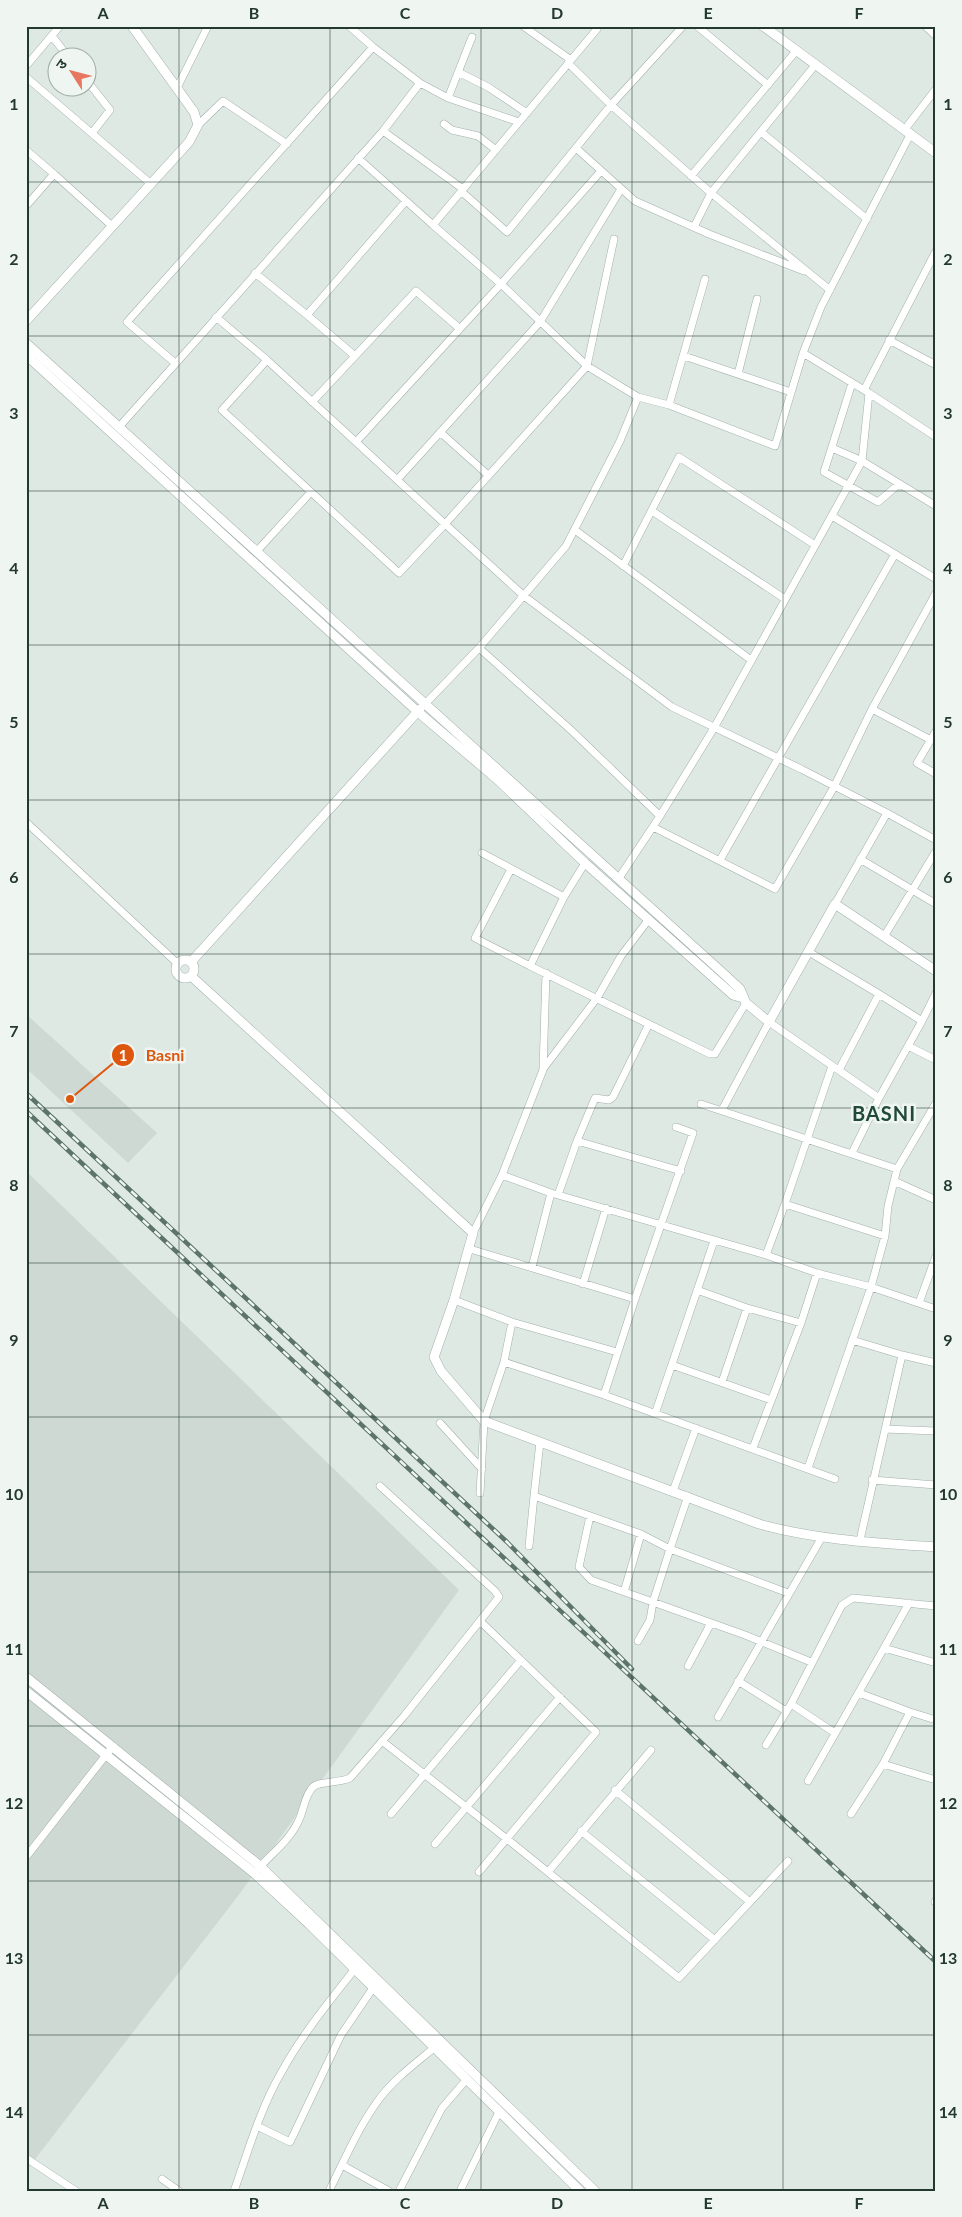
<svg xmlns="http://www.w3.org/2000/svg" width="962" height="2217" font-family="Lato,'Noto Sans Devanagari',sans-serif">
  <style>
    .built { fill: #ced9d3 }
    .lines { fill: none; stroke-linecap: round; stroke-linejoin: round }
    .minor-casing { stroke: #a3b0aa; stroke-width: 8 }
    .tertiary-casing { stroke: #a3b0aa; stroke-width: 10 }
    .minor { stroke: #fff; stroke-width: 7 }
    .tertiary { stroke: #fff; stroke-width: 9 }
    .rail-casing { stroke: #5c746c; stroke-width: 4.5 }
    .rail { stroke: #eff6f2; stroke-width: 2.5; stroke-dasharray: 8; stroke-linecap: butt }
    .grid { fill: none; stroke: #223830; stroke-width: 1; stroke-opacity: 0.55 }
    .labels { text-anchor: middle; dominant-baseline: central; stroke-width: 5; stroke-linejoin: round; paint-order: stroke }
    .district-label { font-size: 20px; font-weight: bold; letter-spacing: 1px; fill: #20483b; stroke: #eff6f2 }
    .leader { fill: none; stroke: #de570e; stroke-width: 2 }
    .callout-dot { fill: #de570e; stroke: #eff6f2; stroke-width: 2 }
    .mark-label { font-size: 15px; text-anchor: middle; font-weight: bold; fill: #fff }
    .callout-label { font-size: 16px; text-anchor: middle; font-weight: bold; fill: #de570e; stroke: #eff6f2; stroke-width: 5; stroke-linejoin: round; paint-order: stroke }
    .neatline { fill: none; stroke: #223830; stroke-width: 2 }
    .grid-label { font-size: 16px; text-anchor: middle; font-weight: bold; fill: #223830 }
  </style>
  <rect width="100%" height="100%" fill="#dfe9e4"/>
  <path class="built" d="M26,1014l131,119 -29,30 -102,-95z
    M26,1171l433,419 -218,302 -215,279z"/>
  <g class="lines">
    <g class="minor-casing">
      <path id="minor" d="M523,26l48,34
        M697,26l71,59
        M925,26l11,10
        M52,36l17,22
        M568,63l43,42 100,88 119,97
        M26,66l33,-39
        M458,72l30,15 39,26
        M26,77l125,107
        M88,82l22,28 -18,23
        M420,83l28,15 71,24
        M177,88l31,-62
        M448,98l24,-61
        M444,124l8,6 26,6 18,14
        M198,125l25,-24 64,43
        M905,129l31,-40
        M383,131l80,58
        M761,132l106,87
        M576,148l59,53 74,33 95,37
        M26,150l28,24
        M358,158l75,67 164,-196
        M691,176l106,-126
        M461,191l46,41 104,-127 72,-79
        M26,206l28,-32 58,52
        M433,225l68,59 86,82 51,31 31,8 106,41 28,-93
        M694,227l17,-34 105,-129
        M255,273l52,42
        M216,317l51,43 -45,50 89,82 -54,59
        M889,340l47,25
        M355,356l-48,-41 99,-114
        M684,356l107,36
        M267,360l178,164 142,-158 27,-127
        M175,363l-48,-41 246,-275
        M738,374l19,-75
        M852,383l-28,89 54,30 21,-18
        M864,390l72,-139
        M869,393l67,44
        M312,402l104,-111 43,37
        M669,405l36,-126
        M119,427l264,-296 37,-48 -47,-36 -24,-21
        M440,432l48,43
        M356,442l145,-158 100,-113
        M832,448l30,13 74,45
        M397,480l143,-158 81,-133
        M311,492l88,81 46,-49 79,72 148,111 129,62 86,44 -52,91
        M652,511l133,88
        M832,516l104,63
        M575,530l176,130
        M623,566l56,-109 136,88
        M479,648l93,83 88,85
        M426,703l53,-55 87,-102 54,-105 18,-44
        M872,709l59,31
        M936,731l-19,32 19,11
        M887,813l49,27
        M26,822l152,142
        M653,827l122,62 59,-102 38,-78 64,-116
        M482,853l82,44
        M860,859l76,45
        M720,860l175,-306
        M585,863l-21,34 -34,69 180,88h5l3,-5 28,-46
        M511,869l-36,69 55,28
        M619,878l41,-62 54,-88 148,-267 7,-68 -66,-40 18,-46 90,-174
        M885,935l51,-84
        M809,952l70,42 -40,76
        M879,994l43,27 14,-28
        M649,1024l-36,73 -4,3 -14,-2 -18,43 104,30
        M908,1046l28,14
        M543,1069l54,-71 24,-42 28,-37
        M879,1098l43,-77
        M701,1104l196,65
        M722,1110l47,-88 110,76 -27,55
        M502,1175l49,18 215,62 51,18 54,14 14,-51 3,-30 9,-37 39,-66
        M894,1181l42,19
        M558,1195l19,-54
        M785,1204l47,-138
        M473,1233l29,-58 41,-105 3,-97
        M470,1249l165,50 -31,96 -100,-33 -20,59 -4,72
        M766,1255l19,-51 100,32
        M532,1267l19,-74
        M583,1284l23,-76
        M697,1290l50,18 54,15
        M635,1299l58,-166 -17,-6
        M454,1300l58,22 105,30
        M919,1303l17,-47
        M852,1340l50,15 -42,185
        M902,1355l34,8
        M504,1362l8,-40
        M672,1365l99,35
        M722,1382l25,-74
        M604,1395l231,84
        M655,1414l59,-173
        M440,1423l42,46
        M885,1429l51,2
        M540,1442l-6,54 107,38 29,15 -17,53 -3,18 -12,21
        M753,1448l48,-125 16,-50
        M808,1468l63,-181 65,22
        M872,1480l64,5
        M673,1491l23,-63
        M688,1496l-18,53 118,44
        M590,1516l-11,51 12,13 154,55 66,27
        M529,1546l5,-50
        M624,1592l17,-58
        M909,1603l-25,45 52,15
        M688,1666l23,-43
        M738,1681l48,30
        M859,1693l51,19
        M791,1704l44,29
        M718,1717l104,-180
        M382,1741l125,98 172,139 109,-117
        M766,1745l25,-41 51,-99 11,-7 83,8
        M883,1764l27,-52 26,8
        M808,1781l76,-133
        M615,1790l135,112
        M391,1814l130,-154
        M851,1814l32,-50 53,16
        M581,1831l134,109
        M435,1844l125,-147
        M26,1857l87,-111
        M258,1869c13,-15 31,-28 40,-47 6,-11 6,-26 15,-35 6,-6 27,-4 37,-9l54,-62 95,-119 -4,-6 -115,-105
        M479,1872l117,-140 -115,-110
        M548,1872l103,-122
        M935,1902l1,-2
        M257,2126l33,16 51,-107 32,-47
        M26,2158l50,33
        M342,2165l47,26
        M162,2179l17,12
        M234,2191c14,-39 26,-82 47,-118 20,-37 47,-70 73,-103
        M329,2191c15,-30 28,-61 48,-89 17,-24 42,-41 64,-60
        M399,2191l43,-83 24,-28
        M460,2191l39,-79"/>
    </g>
    <g class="tertiary-casing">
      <path id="tertiary" d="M763,26l173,127
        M26,321l163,-179 9,-17 -4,-13 -62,-86
        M26,343l699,632 15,14 6,14 23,19 66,-118 101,67
        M26,355l392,357 80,68 87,83 148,132 10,3
        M176 969a9 9 0 1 1 18 0a9 9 0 1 1-18 0Z
        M191,962l229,-253
        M191,976l282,257 -19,67 -20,57 7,14 43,50 275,103c57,16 118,19 177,23
        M26,1677l234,189 335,325
        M26,1691l228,182 55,51 271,267"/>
    </g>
    <use href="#minor" class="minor"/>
    <use href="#tertiary" class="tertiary"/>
    <g class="rail-casing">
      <path id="rail" d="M26,1093l481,449 125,127
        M26,1111l910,851"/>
    </g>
    <use href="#rail" class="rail"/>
  </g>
  <path class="grid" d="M179,26v2165M330,26v2165M481,26v2165M632,26v2165M783,26v2165M26,182h910M26,336h910M26,491h910M26,645h910M26,800h910M26,954h910M26,1108h910M26,1263h910M26,1417h910M26,1572h910M26,1726h910M26,1881h910M26,2035h910"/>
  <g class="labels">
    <g class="district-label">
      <text x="884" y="1113">BASNI</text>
    </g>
  </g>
  <path class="leader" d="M70 1099L123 1055"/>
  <g class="callout-dot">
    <circle cx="70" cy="1099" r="5"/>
    <circle cx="123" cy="1055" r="12"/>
  </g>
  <g class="mark-label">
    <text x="123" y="1061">1</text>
  </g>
  <g class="callout-label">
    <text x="165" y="1061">Basni</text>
  </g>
  <rect width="962" height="2217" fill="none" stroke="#eff6f2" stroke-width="55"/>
  <g transform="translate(72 72) rotate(306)"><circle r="24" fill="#eff6f2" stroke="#9daaa4"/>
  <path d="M0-4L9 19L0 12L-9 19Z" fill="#e67861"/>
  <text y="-8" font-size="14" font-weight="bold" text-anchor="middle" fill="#223830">उ</text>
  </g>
  <rect x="28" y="28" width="906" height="2162" class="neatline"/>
  <g class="grid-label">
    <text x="103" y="19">A</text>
    <text x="254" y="19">B</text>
    <text x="405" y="19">C</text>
    <text x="557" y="19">D</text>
    <text x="708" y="19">E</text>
    <text x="859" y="19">F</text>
    <text x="14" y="110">1</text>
    <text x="948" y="110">1</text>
    <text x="14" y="265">2</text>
    <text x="948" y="265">2</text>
    <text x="14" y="419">3</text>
    <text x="948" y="419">3</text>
    <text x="14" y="574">4</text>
    <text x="948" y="574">4</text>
    <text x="14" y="728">5</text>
    <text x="948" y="728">5</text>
    <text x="14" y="883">6</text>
    <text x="948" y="883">6</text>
    <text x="14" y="1037">7</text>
    <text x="948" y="1037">7</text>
    <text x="14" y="1191">8</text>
    <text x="948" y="1191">8</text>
    <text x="14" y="1346">9</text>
    <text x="948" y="1346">9</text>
    <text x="14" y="1500">10</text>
    <text x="948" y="1500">10</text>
    <text x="14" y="1655">11</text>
    <text x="948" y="1655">11</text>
    <text x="14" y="1809">12</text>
    <text x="948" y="1809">12</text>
    <text x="14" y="1964">13</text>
    <text x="948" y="1964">13</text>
    <text x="14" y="2118">14</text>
    <text x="948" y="2118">14</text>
    <text x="103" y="2209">A</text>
    <text x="254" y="2209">B</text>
    <text x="405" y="2209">C</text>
    <text x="557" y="2209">D</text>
    <text x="708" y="2209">E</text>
    <text x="859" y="2209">F</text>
  </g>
</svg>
